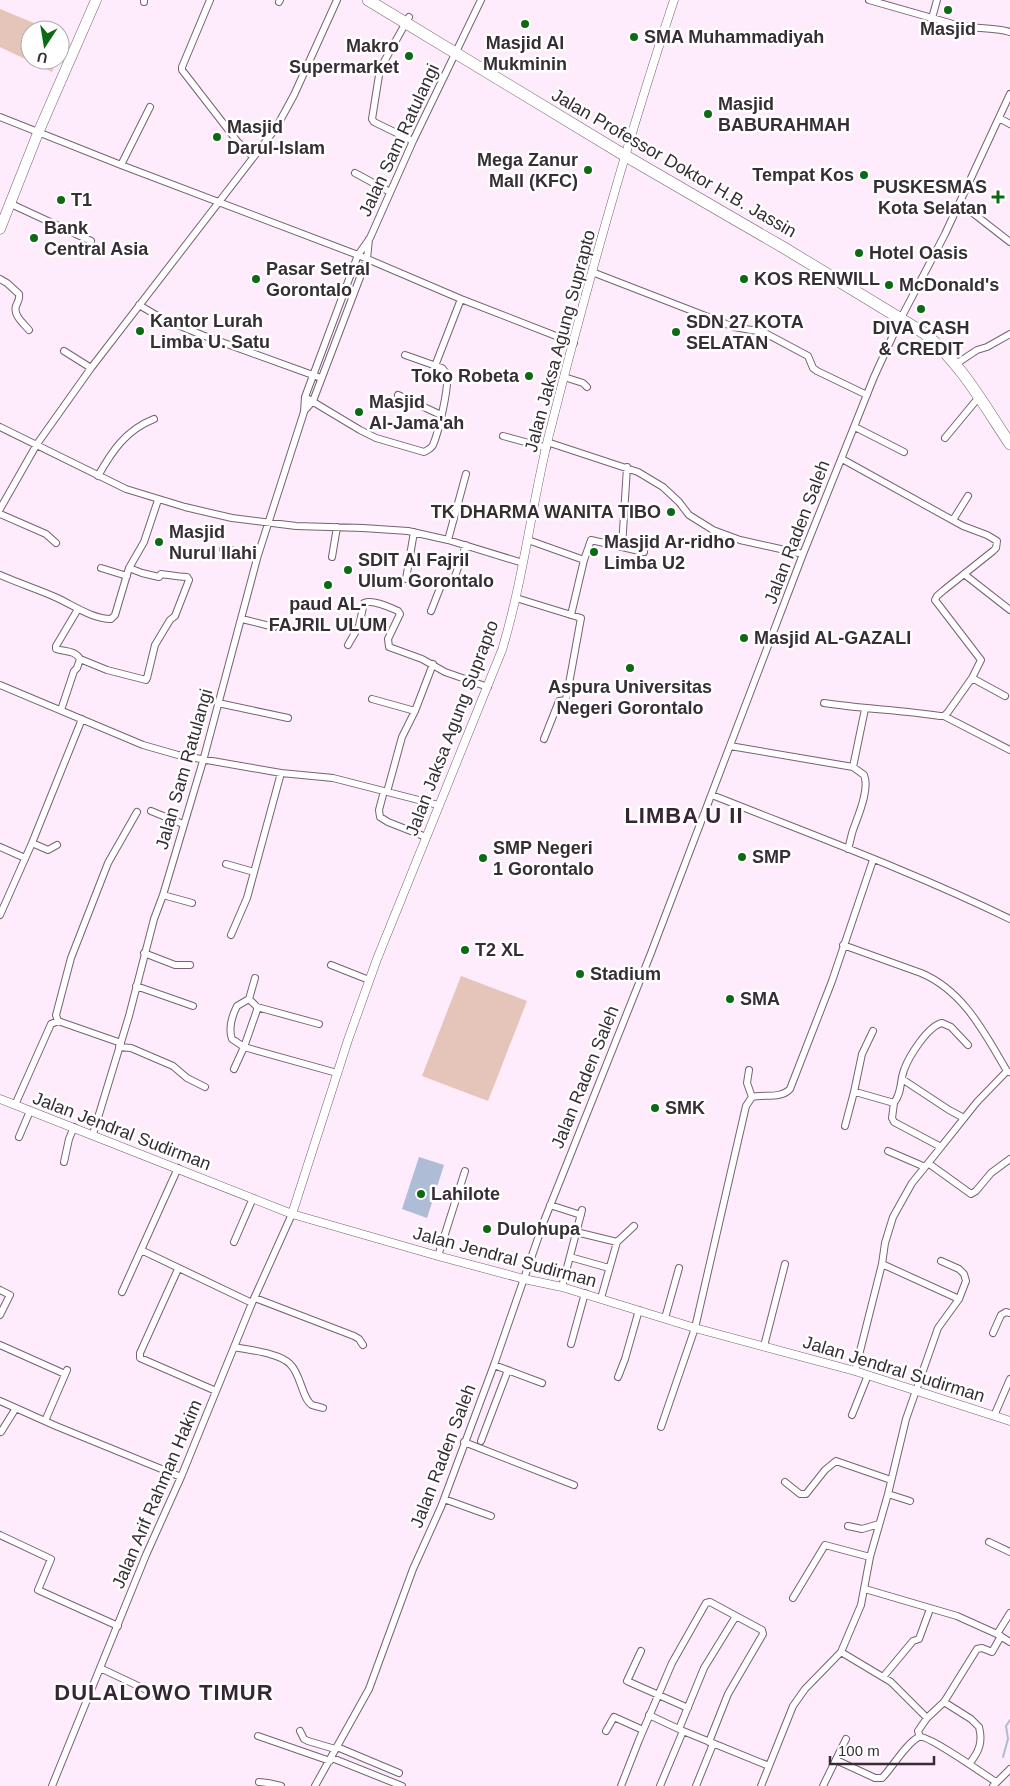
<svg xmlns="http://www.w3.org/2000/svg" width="1010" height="1786" font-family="Arial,sans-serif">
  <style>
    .green { fill: #e5c4b9 }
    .water { fill: #aebcd6 }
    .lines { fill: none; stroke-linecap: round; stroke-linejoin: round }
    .stream { stroke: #aebcd6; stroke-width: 2 }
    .minor-casing { stroke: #766273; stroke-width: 8 }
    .tertiary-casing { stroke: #766273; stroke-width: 9 }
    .primary-casing { stroke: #766273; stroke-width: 11 }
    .trunk-casing { stroke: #766273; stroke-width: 12 }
    .minor { stroke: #fff; stroke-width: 6 }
    .tertiary { stroke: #fff; stroke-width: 8 }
    .primary { stroke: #fff; stroke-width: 10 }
    .trunk { stroke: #fff; stroke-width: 11 }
    .poi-dot { fill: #0c6a15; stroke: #fff; stroke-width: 2 }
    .labels { text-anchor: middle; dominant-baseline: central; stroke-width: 5; stroke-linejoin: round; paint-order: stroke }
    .poi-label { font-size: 18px; font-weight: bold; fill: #372e35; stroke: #fff; text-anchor: start }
    .street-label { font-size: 18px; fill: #372e35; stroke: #fff }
    .district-label { font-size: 22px; font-weight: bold; letter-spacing: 1px; fill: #372534; stroke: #fff }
  </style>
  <rect width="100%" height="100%" fill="#feebfb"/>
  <path class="green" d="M0,9l51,21h-21v30h27l-5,12 -52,-25z
    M461,976l66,25 -39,100 -66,-25z"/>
  <path class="water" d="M419,1157l25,8 -17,53 -25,-9z"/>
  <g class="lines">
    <path class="stream" d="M1003,1757l5,-18 -2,-13 4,-6"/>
    <g class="minor-casing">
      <path id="minor" d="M144,0v2
        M210,0l-28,67v3l55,71 16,16
        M869,0l91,26c17,3 33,1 50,6
        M279,2l1,-2
        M409,17l-29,52 -8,50 2,3 39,19
        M932,18l5,-18
        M0,117l121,48 237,90 103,44 113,44
        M999,118l11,6
        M121,165l29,-58
        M355,173l35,19
        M960,203l50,39
        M11,204l80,37
        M592,272l142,55 29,5 45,24 5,12 4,3 50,24
        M0,279l7,4 12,11c1,5 -1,7 -3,12 -3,9 7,17 13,24
        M139,305l22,13 41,17 119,43
        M64,351l27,17
        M956,364l21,-14 10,-3 23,-13
        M435,366l26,-67
        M564,377l19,6 4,4
        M398,395l43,20
        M305,397l55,33 16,8 48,14c4,-2 7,-3 9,-7 6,-14 16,-58 14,-71l-5,-6 -37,-13
        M304,411l9,-10 54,-142 2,-20
        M0,427l126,62 59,18 47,11 64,8 67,2 45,3 40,9 75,23
        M855,427l49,25
        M503,436l44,12
        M945,438l34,-41
        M547,442l91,30 25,15 16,15 10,13 24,15 27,10 63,14
        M98,476c14,-25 28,-46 56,-57
        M0,509l37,-65 54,-76 185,-240 18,-33 43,-95
        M0,514l46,20 10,9
        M953,520l15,-24
        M448,540l18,-66
        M528,540l56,20 -13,55
        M622,547l5,-80
        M223,549l35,6
        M332,557l5,-30
        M584,560l7,-20 53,12
        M101,568l26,8
        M964,574l46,36
        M0,575c18,8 37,14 55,22 18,8 37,22 56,22l4,-4 14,-47 15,-26 14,-42
        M406,579l8,-47
        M516,598l65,20 -15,82 -7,1 -15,38
        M431,611l11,-28h8l4,-4 12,-34
        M242,619l32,8
        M348,645l11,-19 5,-23c9,-4 25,4 34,8l2,3 -12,25 1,8 33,12 23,13 43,15
        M80,659l27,11 39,10 1,-2 8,-33 15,-25 5,-4 14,-36 -2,-3c-9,0 -18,-2 -26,-3l-2,3 -17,-4 -13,-5
        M972,678l33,18
        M0,685l143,60 35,10 103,18 52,5 105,27
        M372,699l43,12
        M218,703l70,15
        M824,703c39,6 77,7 116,13h4l4,-4 24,-34 9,-18 -46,-60 2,-4 7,-6 49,-39 3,-3 1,-7 -10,-6 -24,-9 -121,-67
        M61,710l13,-39 3,-3 3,-9c-5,-9 -15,-7 -24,-10v-3l22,-37
        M944,716l66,34
        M730,746l123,21 12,-58
        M384,791l-5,19 1,7 8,5 38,15
        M387,792l15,-55 13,-26 18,-47
        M712,795c100,40 202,77 298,124
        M151,811l32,13
        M32,843l16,7 9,-5
        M0,847l25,11
        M848,849c2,-6 3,-13 5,-19 5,-14 17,-41 11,-55l-11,-8
        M226,864l28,8
        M163,895l29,8
        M0,915l32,-72 50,-124
        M231,935l16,-37 34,-125
        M843,945l78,28c43,18 64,61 86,98l2,1
        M144,953l31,12h15
        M331,965l38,15
        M255,978l-6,21 8,8v3l-13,37 93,26
        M136,986l57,20
        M257,1007l62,17
        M58,1021l-2,-6 15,-57 37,-95 29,-51
        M119,1047l12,1 42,18 14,12 18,9
        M234,1069l10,-22 -12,-8c-4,-11 0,-23 5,-33l12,-7
        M749,1070l-2,13 5,14
        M902,1079l47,31 15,8
        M854,1092l8,-38 11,-23
        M894,1103c9,-13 5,-20 10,-33 5,-14 24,-44 38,-47l9,4 17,18
        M15,1105l36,-81 7,-3 63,22
        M845,1126l9,-34 5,1 35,10 -2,15 2,4 47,25
        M93,1134l36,-118 25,-97 9,-24 40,-134 55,-206 46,-143 1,-15 53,-142 12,-17 43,-97 68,-141
        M19,1137l11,-26
        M888,1151l37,16
        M64,1162l5,-23 5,-12
        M928,1163l43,31 5,-3 15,-18 19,-14
        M178,1168l-37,82 111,53
        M550,1205l31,10
        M576,1232l41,10 -16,56
        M234,1242l19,-44
        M617,1242l17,-16
        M438,1256l27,-85
        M570,1257l39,11
        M882,1264l77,35
        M178,1269l-38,84v5l76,33
        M562,1287l20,-77
        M0,1290l10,5 -10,20
        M122,1292l19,-42
        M255,1298l99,38 5,3 4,6
        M665,1318l14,-50
        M993,1333l8,-18 5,-3 4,1
        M571,1344l14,-51
        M0,1345l65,29
        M764,1346l21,-82
        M234,1347c15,3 46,6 56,17 11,10 12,35 22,41 3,1 8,2 11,3
        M494,1365l48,18
        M855,1371l27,-107 3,-21 8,-26 19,-34 13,-16 52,-65 30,-31
        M618,1377l7,-18 14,-49
        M0,1401l56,25 125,51
        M852,1415l16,-40
        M994,1416l16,-37
        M45,1421l22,-51
        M661,1427l34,-99 51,-222 6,-9c12,-3 29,2 38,-8l42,-108 41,-121
        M1,1432l15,-24
        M481,1441l27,-71
        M464,1442l110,43
        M785,1482l15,12h6l19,-24 11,-9 55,19
        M888,1494l22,7
        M444,1499l47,17
        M848,1526l14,3 17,-5
        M0,1535l51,24 -13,31 80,36
        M989,1542l21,10
        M865,1589l92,27 40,18 13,8
        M793,1598l32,-53 45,12
        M997,1634l13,-21
        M641,1651l-14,30 61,27
        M841,1652l50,30 36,36 -9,13 2,6
        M100,1668l53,25
        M883,1677l30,-36 6,-2 11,-30
        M944,1702l27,17 8,8c4,15 0,25 -10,37
        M649,1715l34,16 86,35
        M927,1718l17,-16 33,-53 5,-1 10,4 9,-16
        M679,1729l25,-61 32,-52 26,14 1,4 -35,60 -19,48
        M300,1731l4,8 4,2 27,8
        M606,1731l8,-14 29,13
        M258,1736l72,25
        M337,1747l62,26
        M332,1758l70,28
        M836,1760l39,18h7c10,-10 25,-36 37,-41 8,-3 66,38 77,45
        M259,1782l9,1 13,3
        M52,1786l94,-231 35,-78 71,-174 40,-89
        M315,1786l54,-97 44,-120 28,-62 53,-142 50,-144 107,-268 152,-399 71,-177 26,-57 45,-86 65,-140
        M621,1786l18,-46 33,-77 34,-60 4,-1 26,14
        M660,1786l23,-55
        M696,1786l17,-42
        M761,1786l32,-80 12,-17 36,-37 20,-47 9,-48 18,-63 18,-75 32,-91 21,-29 7,-18 -2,-7 -5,-5 -18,-8
        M823,1786l23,-47
        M993,1786l17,-17"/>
    </g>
    <g class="tertiary-casing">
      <path id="tertiary" d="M0,1099l292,115 146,42 86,23 38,8 133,41 160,43 155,50
        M292,1214l56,-174 29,-81 125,-309c21,-69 29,-141 46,-211 37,-147 78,-294 126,-439"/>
    </g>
    <g class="primary-casing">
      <path id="primary" d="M0,229l38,-96 58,-133"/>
    </g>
    <g class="trunk-casing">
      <path id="trunk" d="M368,0l256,155 162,94 138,84c37,30 60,72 86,111"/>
    </g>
    <use href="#minor" class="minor"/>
    <use href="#tertiary" class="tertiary"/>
    <use href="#primary" class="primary"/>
    <use href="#trunk" class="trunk"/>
  </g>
  <g class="poi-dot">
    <circle cx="948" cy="10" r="5"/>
    <circle cx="525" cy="24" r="5"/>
    <circle cx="634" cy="37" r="5"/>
    <circle cx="409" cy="56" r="5"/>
    <circle cx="708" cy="114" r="5"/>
    <circle cx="217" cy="137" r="5"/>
    <circle cx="588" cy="170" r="5"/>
    <circle cx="864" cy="175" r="5"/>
    <path d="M995.5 189.5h5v5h5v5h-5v5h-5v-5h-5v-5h5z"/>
    <circle cx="61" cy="200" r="5"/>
    <circle cx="34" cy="238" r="5"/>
    <circle cx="859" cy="253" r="5"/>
    <circle cx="256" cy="279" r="5"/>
    <circle cx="744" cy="279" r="5"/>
    <circle cx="889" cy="285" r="5"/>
    <circle cx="921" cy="309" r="5"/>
    <circle cx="140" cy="331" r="5"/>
    <circle cx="676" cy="332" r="5"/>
    <circle cx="529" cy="376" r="5"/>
    <circle cx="359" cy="412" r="5"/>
    <circle cx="671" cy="512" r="5"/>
    <circle cx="159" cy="542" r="5"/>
    <circle cx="594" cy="552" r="5"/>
    <circle cx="348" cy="570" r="5"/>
    <circle cx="328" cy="585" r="5"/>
    <circle cx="744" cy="638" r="5"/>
    <circle cx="630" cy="668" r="5"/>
    <circle cx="742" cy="857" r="5"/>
    <circle cx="483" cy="858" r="5"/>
    <circle cx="465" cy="950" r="5"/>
    <circle cx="580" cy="974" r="5"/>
    <circle cx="730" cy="999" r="5"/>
    <circle cx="655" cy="1108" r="5"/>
    <circle cx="421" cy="1194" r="5"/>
    <circle cx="487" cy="1229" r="5"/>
  </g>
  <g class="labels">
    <g class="poi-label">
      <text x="948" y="29" text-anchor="middle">Masjid</text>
      <text x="644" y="37">SMA Muhammadiyah</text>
      <text x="525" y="43" text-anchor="middle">Masjid Al<tspan x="525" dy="21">Mukminin</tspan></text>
      <text x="399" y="46" text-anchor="end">Makro<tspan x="399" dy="21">Supermarket</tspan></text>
      <text x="718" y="104">Masjid<tspan x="718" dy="21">BABURAHMAH</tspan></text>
      <text x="227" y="127">Masjid<tspan x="227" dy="21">Darul-Islam</tspan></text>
      <text x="578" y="160" text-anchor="end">Mega Zanur<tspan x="578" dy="21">Mall (KFC)</tspan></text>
      <text x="854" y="175" text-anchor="end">Tempat Kos</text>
      <text x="987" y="187" text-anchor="end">PUSKESMAS<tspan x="987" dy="21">Kota Selatan</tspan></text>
      <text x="71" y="200">T1</text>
      <text x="44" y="228">Bank<tspan x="44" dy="21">Central Asia</tspan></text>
      <text x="869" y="253">Hotel Oasis</text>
      <text x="266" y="269">Pasar Setral<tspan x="266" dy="21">Gorontalo</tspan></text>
      <text x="754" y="279">KOS RENWILL</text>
      <text x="899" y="285">McDonald's</text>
      <text x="150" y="321">Kantor Lurah<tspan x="150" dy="21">Limba U. Satu</tspan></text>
      <text x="686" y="322">SDN 27 KOTA<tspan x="686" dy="21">SELATAN</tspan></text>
      <text x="921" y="328" text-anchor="middle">DIVA CASH<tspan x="921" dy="21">&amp; CREDIT</tspan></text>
      <text x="519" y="376" text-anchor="end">Toko Robeta</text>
      <text x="369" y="402">Masjid<tspan x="369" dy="21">Al-Jama'ah</tspan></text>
      <text x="661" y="512" text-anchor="end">TK DHARMA WANITA TIBO</text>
      <text x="169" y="532">Masjid<tspan x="169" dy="21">Nurul Ilahi</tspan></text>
      <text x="604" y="542">Masjid Ar-ridho<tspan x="604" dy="21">Limba U2</tspan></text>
      <text x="358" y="560">SDIT Al Fajril<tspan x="358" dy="21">Ulum Gorontalo</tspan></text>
      <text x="328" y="604" text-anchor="middle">paud AL-<tspan x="328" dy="21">FAJRIL ULUM</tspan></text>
      <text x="754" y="638">Masjid AL-GAZALI</text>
      <text x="630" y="687" text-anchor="middle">Aspura Universitas<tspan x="630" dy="21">Negeri Gorontalo</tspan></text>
      <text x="493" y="848">SMP Negeri<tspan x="493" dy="21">1 Gorontalo</tspan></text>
      <text x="752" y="857">SMP</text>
      <text x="475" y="950">T2 XL</text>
      <text x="590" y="974">Stadium</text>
      <text x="740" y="999">SMA</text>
      <text x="665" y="1108">SMK</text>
      <text x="431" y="1194">Lahilote</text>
      <text x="497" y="1229">Dulohupa</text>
    </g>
    <g class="street-label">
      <text transform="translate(399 140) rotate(-65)">Jalan Sam Ratulangi</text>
      <text transform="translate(674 163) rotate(30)">Jalan Professor Doktor H.B. Jassin</text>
      <text transform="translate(560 341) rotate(-75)">Jalan Jaksa Agung Suprapto</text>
      <text transform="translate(797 532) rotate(-69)">Jalan Raden Saleh</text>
      <text transform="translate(452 728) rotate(-69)">Jalan Jaksa Agung Suprapto</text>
      <text transform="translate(184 769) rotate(-74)">Jalan Sam Ratulangi</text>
      <text transform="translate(585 1077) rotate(-68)">Jalan Raden Saleh</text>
      <text transform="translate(122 1131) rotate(21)">Jalan Jendral Sudirman</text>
      <text transform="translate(505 1257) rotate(15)">Jalan Jendral Sudirman</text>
      <text transform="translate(894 1369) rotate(17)">Jalan Jendral Sudirman</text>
      <text transform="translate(443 1456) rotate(-69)">Jalan Raden Saleh</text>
      <text transform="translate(157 1494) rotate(-67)">Jalan Arif Rahman Hakim</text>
    </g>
    <g class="district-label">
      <text x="684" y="815">LIMBA U II</text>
      <text x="164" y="1692">DULALOWO TIMUR</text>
    </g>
  </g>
  <g transform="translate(45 45) rotate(192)"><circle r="24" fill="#ffffff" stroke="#afabae"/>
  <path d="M0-4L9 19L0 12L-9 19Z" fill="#0c6a15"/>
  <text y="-8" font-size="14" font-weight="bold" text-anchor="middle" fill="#372e35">U</text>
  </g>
  <path d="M830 1756v8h104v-8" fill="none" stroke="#372e35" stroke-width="2.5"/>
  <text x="838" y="1756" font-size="15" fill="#372e35" stroke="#ffffff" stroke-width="4" paint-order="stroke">100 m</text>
</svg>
